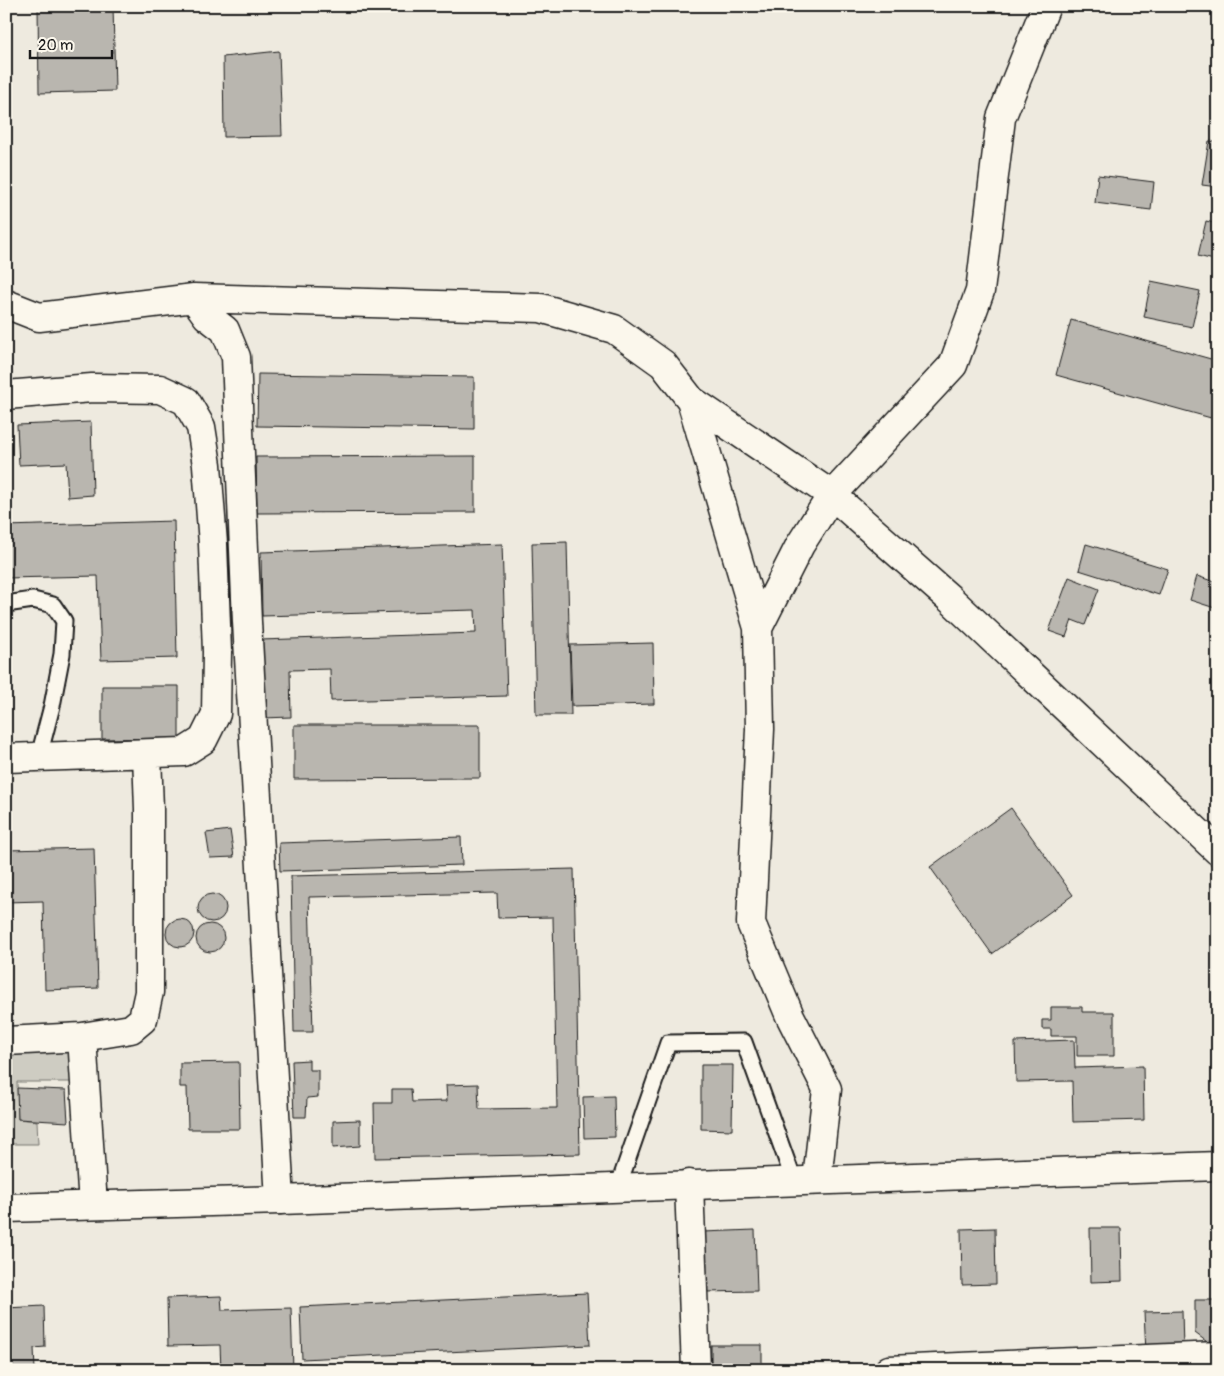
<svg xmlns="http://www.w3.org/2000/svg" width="1224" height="1376" font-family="Pangolin,sans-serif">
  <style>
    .green { fill: #ceccc2; stroke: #75746f }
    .building { fill: #b9b6af; stroke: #1c1c1c }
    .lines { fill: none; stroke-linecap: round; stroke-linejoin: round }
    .lane-casing { stroke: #1c1c1c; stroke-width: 19 }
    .street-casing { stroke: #1c1c1c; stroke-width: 31 }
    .secondary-casing { stroke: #1c1c1c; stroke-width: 31 }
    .lane { stroke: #fbf7ec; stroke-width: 15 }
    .street { stroke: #fbf7ec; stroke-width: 28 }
    .secondary { stroke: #fbf7ec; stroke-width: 28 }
  </style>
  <rect width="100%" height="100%" fill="#eeeadf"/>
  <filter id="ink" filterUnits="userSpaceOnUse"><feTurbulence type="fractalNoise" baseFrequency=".02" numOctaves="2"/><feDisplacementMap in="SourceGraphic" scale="10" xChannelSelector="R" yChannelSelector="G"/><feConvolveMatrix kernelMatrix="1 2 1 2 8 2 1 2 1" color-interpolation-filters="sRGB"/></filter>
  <g filter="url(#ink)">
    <path class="green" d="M85,1047l3,35h-71l1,37 19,2 1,23h-32v-94z"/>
    <path class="building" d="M38,6h75l2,85 -76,2z
      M279,51l3,85 -58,1 -1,-80z
      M1209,141l9,1v45l-16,-2z
      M1098,175l56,7 -3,28 -56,-7z
      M1206,221l12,3v37l-20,-5z
      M1151,281l49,10 -8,36 -48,-10z
      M1071,320l147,41v31l-7,26 -155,-43z
      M258,374l216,3v52l-217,-3z
      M91,422l2,73 -25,2 -2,-34 -47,2 -2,-40z
      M475,456v56l-218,1 -1,-56z
      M174,521l3,137 -76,2 -3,-84 -92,2v-52z
      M567,542l4,173h-35l-4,-172z
      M502,544l5,152 -176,5 -1,-32 -40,1 1,47 -28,1 -3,-78 216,-7 -1,-23 -213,6 -1,-64z
      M1086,544l82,25 -9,26 -80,-25z
      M1197,576l21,7v26l-28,-9z
      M1069,577l30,12 -14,36 -13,-5 -6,17 -17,-6z
      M653,643l1,61 -82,2 -2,-61z
      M102,686h77v52l-77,1z
      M294,725h186v53l-186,1z
      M1011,808l62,87 -81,59 -62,-87z
      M230,830l4,27 -24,1 -4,-25z
      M461,837l1,28 -182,6 -1,-28z
      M94,848l4,140 -53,2 -2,-89 -37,1v-52z
      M574,869l6,285 -205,4 -1,-55h18v-14h19l1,13 35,-1 -1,-16 32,-1 1,25 78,-1 -4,-191 -55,1 -1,-25 -188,4 4,135h-19l-3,-156z
      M198 908a14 14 0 1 1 28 0a14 14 0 1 1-28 0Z
      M166 933a14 14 0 1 1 28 0a14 14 0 1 1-28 0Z
      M196 938a14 14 0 1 1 28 0a14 14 0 1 1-28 0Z
      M1051,1007h31v5h32v44h-37v-20h-26v-7h-9v-9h9z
      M1074,1040l1,28 68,-2 1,54 -71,2 -1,-41 -56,1 -1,-40z
      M309,1060v10h9v27l-11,1 -1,19h-12l-2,-56z
      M239,1062l1,67h-52l-1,-42h-7v-24z
      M701,1065h32l-1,65 -31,-1z
      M17,1088l49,2 2,32 -50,-3z
      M614,1096l1,41 -31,1 -1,-41z
      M360,1120v26l-27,2v-27z
      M995,1228l1,56 -34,1 -1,-56z
      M1090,1228h31l1,53 -31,1z
      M755,1230l2,61 -52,1 -2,-60z
      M587,1293l3,52 -288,14 -2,-52z
      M221,1296l1,14 69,-2 2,62h-72l-1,-25 -52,1 -1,-48z
      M1195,1300h23v50l-23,-17z
      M44,1306l1,41 -11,1 1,22h-29v-62z
      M1182,1311l1,39 -37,2 -2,-40z
      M711,1345h51v22l-51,1z"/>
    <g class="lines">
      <g class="lane-casing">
        <path id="lane" d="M6,604l27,-4 20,5 11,16 -2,33 -10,52 -13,50
          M618,1187l50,-144 76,-1 50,139"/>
      </g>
      <g class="street-casing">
        <path id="street" d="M194,298l347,10 73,21 49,35 28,36 141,95 117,103 269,253
          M6,304l33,13 155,-19 13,18 18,14 11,27 11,265 33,578
          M6,395l86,-7 68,1 26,12 15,26 6,38 6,79 4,108 -1,62 -13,26 -19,12 -178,6
          M691,400l67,228
          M82,1037l11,168
          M6,1041l76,-4 49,-8 12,-10 6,-27v-183l-2,-55
          M817,1180l10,-91 -37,-73 -39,-93 9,-194 -2,-101 42,-83 32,-50 121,-130 27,-74 21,-173 45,-112
          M689,1184l7,186
          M889,1370l329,-14"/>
      </g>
      <g class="secondary-casing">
        <path id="secondary" d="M6,1208l274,-8 938,-34"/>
      </g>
      <use href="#lane" class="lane"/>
      <use href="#street" class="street"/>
      <use href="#secondary" class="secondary"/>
    </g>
  </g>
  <rect width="1224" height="1376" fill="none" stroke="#fbf7ec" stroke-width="25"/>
  <rect x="12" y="12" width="1199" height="1351" fill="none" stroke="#1c1c1c" stroke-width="2" filter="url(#ink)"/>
  <path d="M30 50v8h82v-8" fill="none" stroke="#1c1c1c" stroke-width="2.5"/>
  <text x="38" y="50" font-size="15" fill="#1c1c1c" stroke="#fbf7ec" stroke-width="4" paint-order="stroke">20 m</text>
</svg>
